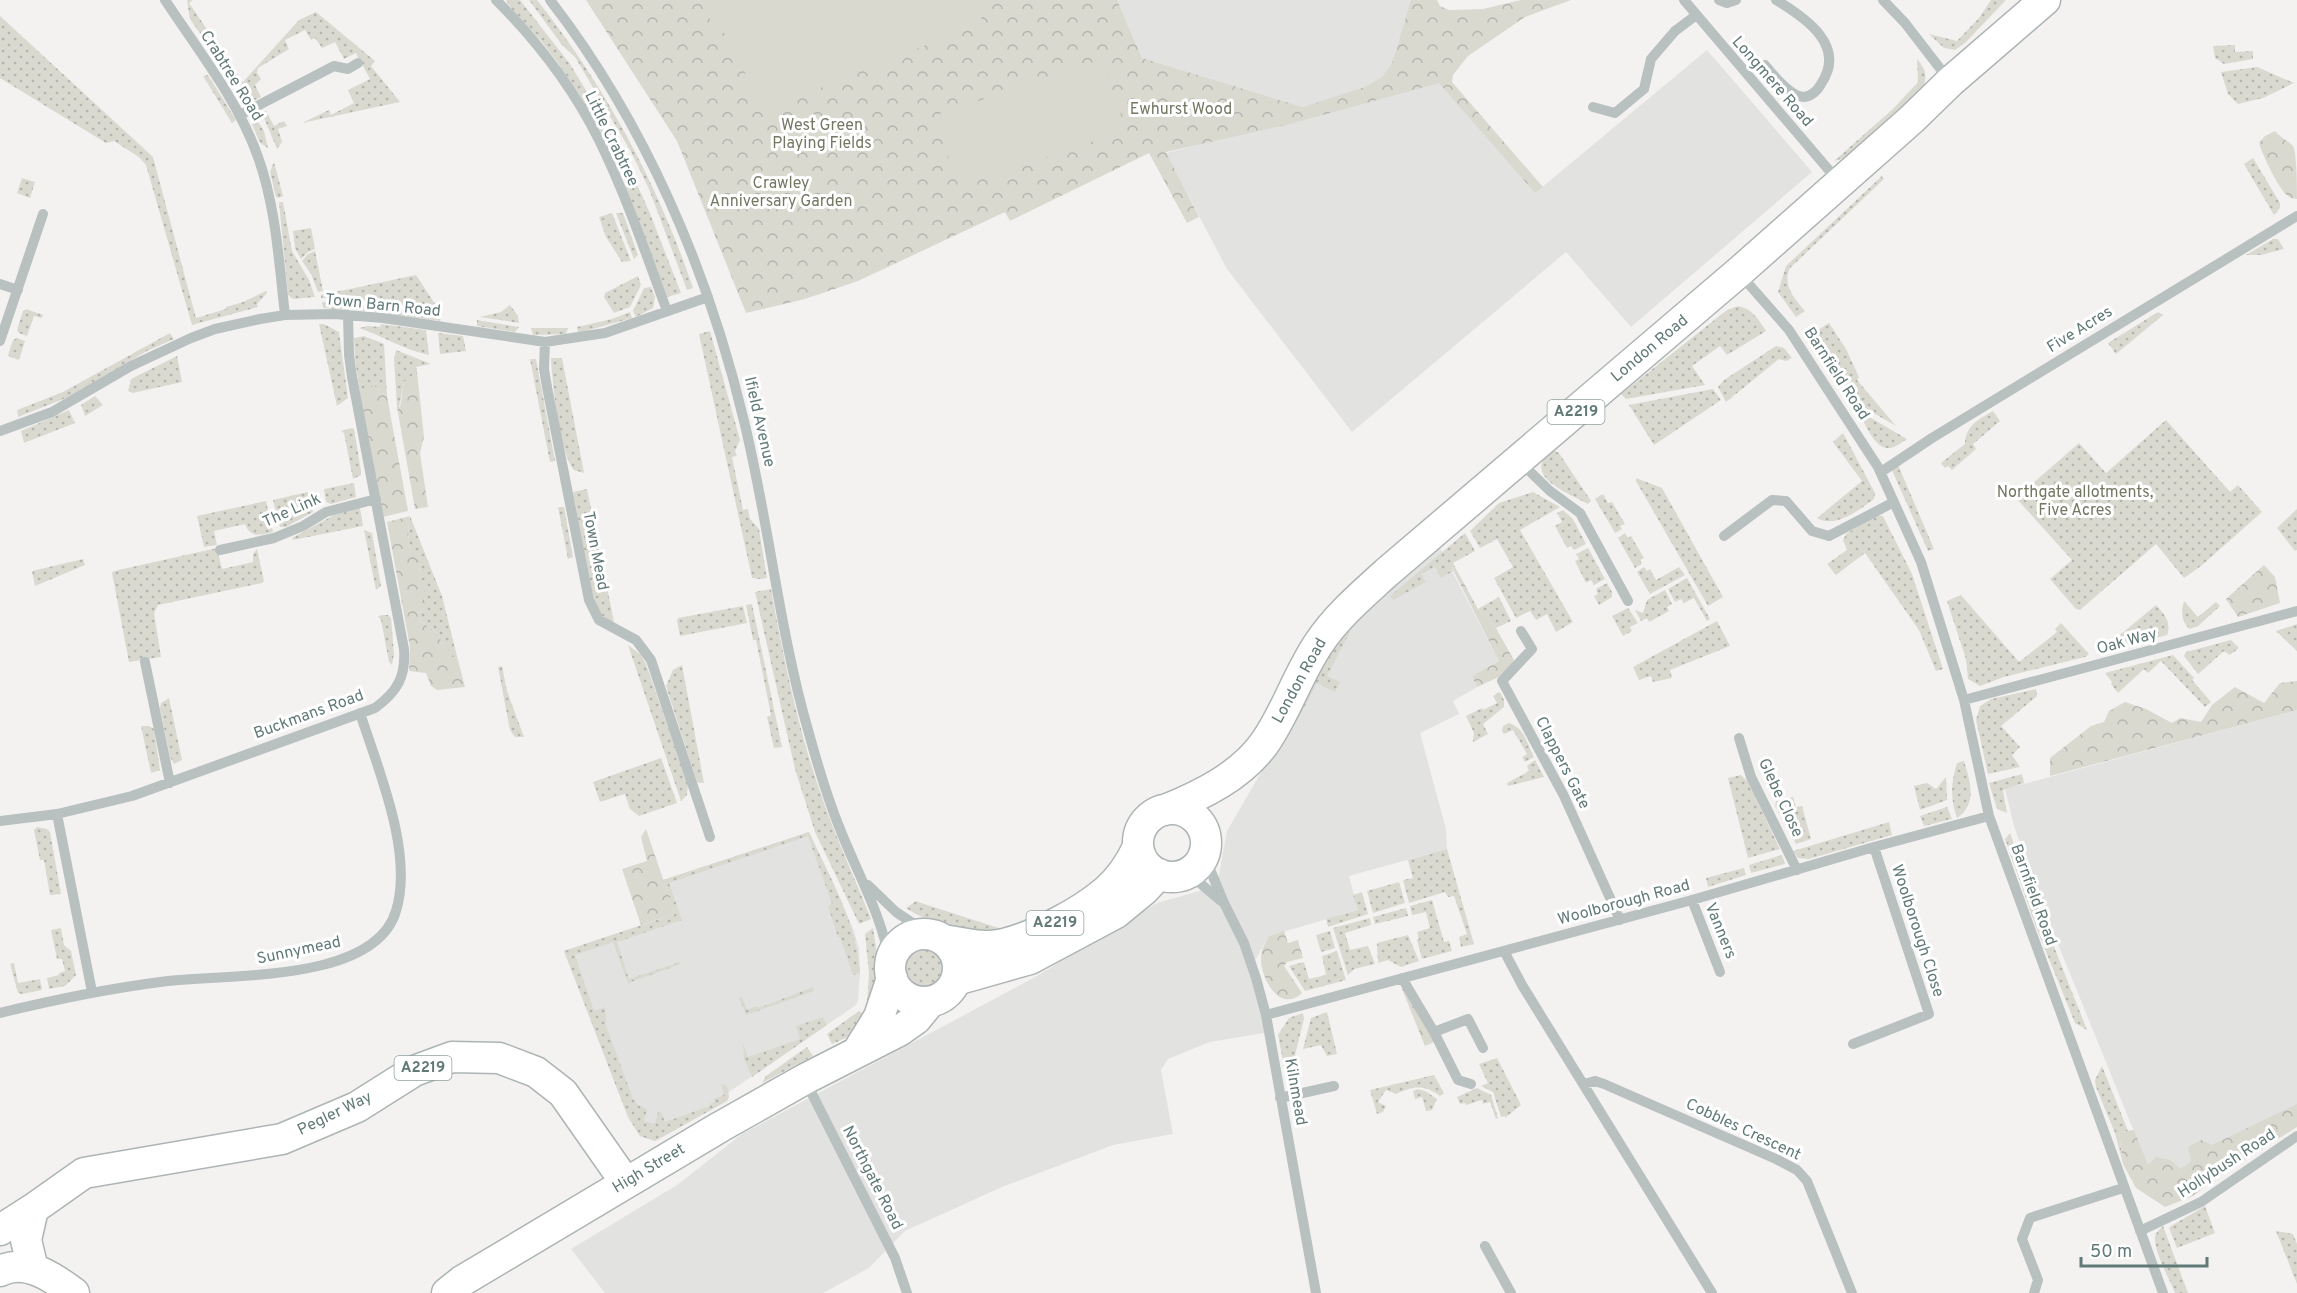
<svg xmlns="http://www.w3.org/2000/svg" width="2297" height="1293" font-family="Overpass,sans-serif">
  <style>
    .built { fill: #e2e2e1 }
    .grass { fill: url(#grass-dots) }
    .forest { fill: url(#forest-crowns) }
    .pitch { fill: #d9d9d0 }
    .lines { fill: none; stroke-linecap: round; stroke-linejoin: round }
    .major-casing { stroke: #acb5b4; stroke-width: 33 }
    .minor { stroke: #b8c0c0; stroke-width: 10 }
    .major { stroke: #fff; stroke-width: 30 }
    .labels { text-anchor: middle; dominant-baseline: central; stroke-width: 6; stroke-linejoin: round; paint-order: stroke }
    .shield { fill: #fff; stroke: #90a2a0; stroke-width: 1.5 }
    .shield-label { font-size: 15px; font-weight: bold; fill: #617a78 }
    .street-label { font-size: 16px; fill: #617a78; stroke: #fff }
    .park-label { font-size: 16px; fill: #737863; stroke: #fff }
  </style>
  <defs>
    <pattern id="grass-dots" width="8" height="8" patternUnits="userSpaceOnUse" patternTransform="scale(1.5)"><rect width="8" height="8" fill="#d9d9d0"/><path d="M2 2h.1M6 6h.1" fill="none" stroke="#b3b5ae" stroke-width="1.8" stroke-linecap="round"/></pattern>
    <pattern id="forest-crowns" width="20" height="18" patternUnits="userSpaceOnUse" patternTransform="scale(1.5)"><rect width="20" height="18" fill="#d9d9d0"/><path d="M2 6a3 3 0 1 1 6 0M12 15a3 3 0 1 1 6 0" fill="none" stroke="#b3b5ae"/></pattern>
  </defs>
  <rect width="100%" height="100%" fill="#f4f2f1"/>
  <path class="built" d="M1117,0h301l-22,66 -20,24 -73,17 -161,-49z
    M1707,50l105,122 -181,155 -65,-75 -214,180 -125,-163 -61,-116 274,-71 95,111z
    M1440,548l59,113 -27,15 5,11 -24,14 6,13 -39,19 26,96 1,20 -98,27 9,34 -89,26 -16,28 17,68 -60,10 -42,17 -7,11 12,64 -60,11 -111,42 -97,44 -36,37 -46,25h-218l-34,-44 106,-64 65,-51 295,-158 120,-73 60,-17 10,-55 65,-112 60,-97z
    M2297,710v400l-125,84 -24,-28 -111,-274 -23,-66 -9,-37z
    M809,832l44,96 6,21 1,24 -2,27 -2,5 -127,87 -2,9 -72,40 -15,-5 -12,-19 -64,-166 111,-37 -12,-34z"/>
  <path class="grass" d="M187,0h6l-4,3 54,79 56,-62 17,-8 59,49 -4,5 29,36 -98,21 27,-13 2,5 23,-12 -6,-13 22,-11 -14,-26 -12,6 -9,-17 -13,6 -7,-10 -4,2 -6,-10 -20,10 4,9 -31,19 -1,5 4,6 -6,6 6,12 -6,3 -6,-4 -5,1 -54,-78z
    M506,0h14l50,64 48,79 31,68 32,82 -14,4 -41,-105c-1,-15 -6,-35 -15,-48 -3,-4 -6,-5 -9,-10 -18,-32 -37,-63 -60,-92 -10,-12 -30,-29 -36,-42z
    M529,0h8c68,86 121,184 156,288l-6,2 -38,-101 -19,-39 -55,-93 -13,-12z
    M1991,0h15l-41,43 -10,7 -11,-2 -15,-14 28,7 22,-23z
    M0,16l153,141 43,161 30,-9v-2l17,-5 23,-11 1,2 -10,11 1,3 -66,18 -46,-160 -7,-8 -25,-16 -8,2 -106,-65z
    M2235,45v7l18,-1v8l-29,5 -9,-6 -2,-12z
    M1917,59c9,10 11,18 5,30l-71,67 -17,5 59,-52 25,-27z
    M2257,67l37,16 -31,15 -25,6 -10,-10 -7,-22z
    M208,75l28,45 -4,3 -29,-47z
    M261,111h5l8,15 10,-5 3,5 -9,3 4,13 -5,7z
    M255,117l9,14 4,17 -8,-5 -8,-19z
    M2253,158l27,45v5l-6,7 -30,-51z
    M274,162l9,34 -4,2 -3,-1 -6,-25z
    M1882,176l2,3 -94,89c-8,17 4,30 15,43l-9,6 -18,-25 8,-26z
    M22,178l13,4 -5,16 -13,-5z
    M279,202h4l9,49 17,29 6,17 -22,2 -5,-4z
    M612,213l19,48 -9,1 -16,-25 -7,-20z
    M616,213h7l15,42 -4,4z
    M311,228l4,21 -7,3 -7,7 -6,-11 -2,-17z
    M2273,239h5l6,10 -23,6h-15z
    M315,251l8,40 -5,1 -7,-18 -9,-13 6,-7z
    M416,275l23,35 -83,-11 -35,-1v-3z
    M638,276l3,9 -11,22 -16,6 -10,-16 1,-4z
    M651,287l4,10 -2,11 -17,9 -3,-6 11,-23z
    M322,302l48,3 71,10 -1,6 -71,-10 -46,-3z
    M510,305l8,11 1,7 -39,-6 21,-5z
    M1738,306c15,3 20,13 28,25l-39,24 -7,-9 -28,20 13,19 -79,14 -5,-5 106,-84z
    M26,309l17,6 -1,3 -8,-2 -7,20 -8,-3 -2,-3 6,-19z
    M630,312l2,6 -54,15 -1,-6 35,-8z
    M2158,312l5,3 -47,39 -8,-11z
    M477,320l42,7 -4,5 -38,-6z
    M1829,323l17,26 13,28 -2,3 39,46 -38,-22 -49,-68z
    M319,324h5l15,8 9,66 -11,8z
    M381,324l45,6 3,25c-25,-5 -46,-19 -70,-27l9,-2 12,1z
    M531,328h37l-2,6 -33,1z
    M710,331l30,109 -5,11 2,5 -5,1 11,53 5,-1 2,10 9,10 8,49 -8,1 -7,-1 -53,-244z
    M170,333l4,6 -27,12 -76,45 -53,21 -1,-7 46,-18z
    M438,333l25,3 3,15 -26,3z
    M364,336l20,8 3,52 -13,-10 -13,13 -6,-39 -1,-22z
    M17,338l8,3 -6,19 -9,-3 -2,-2 5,-15z
    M1776,346l8,2 8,10 -6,3 -7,-2 -53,43 -8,-15 6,-7z
    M396,350l35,14 -15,3 1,5 -13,10 -5,25h-2l-3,-48z
    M177,356l5,26 -49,11 -5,-2 3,-12z
    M551,358h11l22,115 -10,-3c-14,-16 -22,-89 -23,-112z
    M530,359h6l19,102 -5,1z
    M1713,389l8,11 -67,45 -25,-40z
    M95,396l8,9 -18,11 -4,-11z
    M69,410l6,13 -51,20 -3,-12z
    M1859,411l48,28c-5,3 -12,9 -18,9 -15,1 -25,-26 -30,-37z
    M1993,411l7,10 -27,23 3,5 -24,21 -4,-4 -3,2 -4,-5 24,-19c0,-18 14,-25 28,-33z
    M2166,420l64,72 8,-7 24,27 -61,54 -17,12 -28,-34 -76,66 -4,-1 -26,-30 22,-19 -56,-62 63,-55 27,30z
    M352,428l2,1 7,42v4l-8,4 -9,-46 -3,-2z
    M1843,433l32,60 -1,6c-15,11 -39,30 -57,19l45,-37 -29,-39z
    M1553,450l6,3 32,48 -3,3c-18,-10 -70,-29 -35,-54z
    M1898,465l36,84 -6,2 -37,-83z
    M1636,478l26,10 61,109 -15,9 -72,-125z
    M354,483l2,14 -25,7 -5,-2 -2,-13z
    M587,489l27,133c-14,-3 -18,-15 -21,-27l-20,-103z
    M308,492l5,20 -27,15h-6l-7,-27z
    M1533,492l27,15 -40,23 53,92 -17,10 -9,-18 -11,6 -6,-9 -14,7 -22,-40 19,-11 -16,-28 -17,9 -10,-17 29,-28z
    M1603,494l5,9 4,-1 13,22 -5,2 2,3 -7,4 -20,-34z
    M266,501l7,31c-13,3 -22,7 -28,-8l-31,7 3,14 -13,2 -7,-31z
    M558,507h6l9,50 -5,2z
    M360,508l3,18 -70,14 -1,-2 42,-23z
    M2297,509v41l-2,1 -18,-23z
    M1563,510l10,9 13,25 -12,6 -3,-4 -4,2 -12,-22 7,-4 -5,-9z
    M1875,515l8,1 29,58 31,95 -7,2 -17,-41 -54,-77 -29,22 -9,-11 20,-14 -4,-10 3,-6z
    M410,516l32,80 16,64 -14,-13 -6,-13 -18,-13 -2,-7 6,-6v-24l-5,-9 1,-9 -10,-14 -2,-21z
    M364,530l8,3 9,53 -5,4z
    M1465,533l10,18 -22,12 2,4 -3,1 1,3 -12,7 -6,-11 -14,7 5,8 -33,18 -3,-4z
    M1625,533l3,5 3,-2 13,22 -4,2 2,4 -7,4 -17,-30z
    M217,548l5,21 31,-7v-8l4,-5 7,32 -2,2 -104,22 -4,8 7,44 -32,5 -17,-89 2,-2z
    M1588,548l17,31 -11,6 -3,-5 -5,3 -11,-22 4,-2 -3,-5z
    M83,559l2,6 -50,21 -3,-15z
    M1644,567l3,4 3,-2 6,11 23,-13 6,8 -35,19 -13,-22z
    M1687,578l23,41 -3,2 -13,-23 -10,5 -3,-4 -6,3 -7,-13z
    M1607,583l5,9v5l-13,8 -5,-9 4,-2 -2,-5z
    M771,589c13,72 28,145 53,214 14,40 32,77 47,116l-12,5 -44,-92 -20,-63 -40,-177z
    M1665,590l7,14 -5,3 2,4 -20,11 -2,-4 -6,3 -6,-11 8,3 4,-13z
    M1961,595l58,67 38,-30 -2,-3 6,-6 28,31 -4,3 -81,20 -24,9 -12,-7 -2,-20 -19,-58z
    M1499,597l12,24 -15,7 -18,-19z
    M2184,601l14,16 18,-15 4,4 -22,20 -8,3c-9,-7 -9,-18 -6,-28z
    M752,604l30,143 -8,1 -7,-31 4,-2 -15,-75h-3l-7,-35z
    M2156,605c8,9 16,17 11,30l-38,10 -9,-10z
    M743,606l4,17 -67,13 -3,-15 1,-3z
    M1628,608l10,15 -8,4 2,4 -9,5 -11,-20z
    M383,615h5l3,3 3,36 -2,11 -3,-3 -8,-42 -3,-4z
    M1717,621l13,25 -60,24 2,8 -19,4 -2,-6 -12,4 -6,-13z
    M2297,624v27l-21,-20z
    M1343,631l7,1 -23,44 13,6 -5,10 -18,-9 -20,38 -5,-2 18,-33z
    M2231,640l8,8 -9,7 -6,-4 -26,23 -14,-18 2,-4z
    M628,645l13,10 5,9 42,120 -1,11 -6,6z
    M2173,655l21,23 -2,2 19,22 -6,5 -44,-46 -13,12 -4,-4 -26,24 -7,-9 1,-2 -7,-9z
    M682,665l22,118 -7,-1 -31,-96 7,-16z
    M502,666l5,25 17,46h-9l-5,-7 -12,-63z
    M2036,689l1,7 -36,30 19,21 -8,8 8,12 -32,7 -12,-54 4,-14 11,-7z
    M1500,692l4,8v7l-21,17 5,10 -15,8 1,-9 -8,-17 16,-8 1,2 14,-7 -4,-7z
    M169,698l13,62 -8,4 -4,-7 -10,-49 1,-5z
    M1509,723c16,5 18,21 25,34l-9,5 -3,-5 5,-3 -14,-24 -9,4 -2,-3 1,-5z
    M141,726h8l5,3 6,41 -9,3z
    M661,758l16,45 -38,13 -9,-7 -5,-15 -25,8 -7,-20z
    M1535,760l9,17 -36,9 -1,-3 22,-12 -2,-5z
    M1964,761c6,20 14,43 -7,57 -7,-20 -6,-35 0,-55z
    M2022,774l2,9 -21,7 4,23 -10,-4 -8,-26z
    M1741,775l7,7 32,67 -32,9 -20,-80z
    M1946,777l1,23 -27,10 -6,-24 13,-3 9,6z
    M1793,797l3,10 6,-1 9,33 -15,5 -21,-38 1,-5z
    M1947,807l5,12 -28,7 -4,-10z
    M1889,822l3,13 -83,24 -11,-1 -5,-7z
    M37,827l10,2 3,3 11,62 -11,1 -6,-35h-4l-6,-30z
    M809,832c21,46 48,90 51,141l-7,2 -13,-38h-2l-10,-31 4,-2 -24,-68 -139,47 13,37 -65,22 12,37 51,-17 1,2 -53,19 -15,-41 -38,13 19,56 11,-4 1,19 27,73 5,6 9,4 -3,12 11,3 3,-12h3l4,10 45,-16 -1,-2 6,-2 -1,-3 10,-4 -3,-11 6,2 2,11 -2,4 -72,40 -15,-5 -12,-19 -64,-166 111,-37 -12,-34z
    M2010,833l7,20 70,177 -12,-7 -39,-96 -31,-88z
    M1447,849l27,95 -13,3 -2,-10 8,-3 -13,-38 -6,1 -3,-5 -36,11 -6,-23 10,-2 -5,-18z
    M1782,855l3,9 -34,9 -2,-8z
    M1744,868l2,7 -38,12 -2,-9z
    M1399,882l6,21 -32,10 -6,-22z
    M1362,892l6,22 -40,13 -2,-8 32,-9 -5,-15z
    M1432,900l12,42 5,-1 3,10 -30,8 -5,-19 2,-1 -2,-7 13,-4 -4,-16 -14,3 -2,-9z
    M916,901l5,2 93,30c-36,3 -78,-5 -108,-25z
    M1406,908l2,8 -33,8 -2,-7z
    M1370,918l1,7 -26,8 5,17 18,-4 7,18 -21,5 -6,6 -15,-47z
    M61,928l3,17 7,6 5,24 -11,11 -16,3 -2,-11 12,-3v-2l6,-2 -3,-12h-5l-6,-29z
    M873,928c5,30 7,50 -4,79l-2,-5 2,-28 -4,-40z
    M1330,931l5,17 -14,4 -5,-17z
    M1408,935l11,26 -18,6 -13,-7 -10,3 -1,-20z
    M898 967a26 26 0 1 1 52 0a26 26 0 1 1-52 0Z
    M1337,951l9,29 -41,11 -16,-25 15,-4 5,17 17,-4 -4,-19z
    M14,963l4,20 22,-4 2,11 -20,4 -4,-1 -8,-29z
    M813,987l1,4 -68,24 -7,-17 3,-1 5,13 10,-4 2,2z
    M859,1011l10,6 -14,17 -23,10 -5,-10z
    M1327,1012l10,42 -10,2 -6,-11 -18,4 8,-31z
    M1303,1013l1,6 -12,48 -7,5 -7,-37 11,-17z
    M823,1017l4,8 -75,52 -8,-18 -1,-16 5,14 52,-18 -4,-13z
    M807,1047l6,9 -51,27 4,-7z
    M1497,1058l24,47 -16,13v-2l-4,1 -8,-25 -12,-6 7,-3 -9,-19z
    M2102,1066l26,65 -9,1 4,32 -8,-31 -19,-46 -1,-7z
    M1434,1075l10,18 -4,3c-16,-12 -27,-10 -44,-2l-10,-4 -8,12 8,4 -3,6 -6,2 -7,-24z
    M1477,1088l14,7 7,23 -2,1 -6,-17 -7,2 -1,-4 -16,5 -1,-2 -5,1 -3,-7z
    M1418,1089l7,2 12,8 -5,11 -6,1 -4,-14 -7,2 -2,-8z
    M2205,1206l10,27 -38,15 -8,-20 2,-2z
    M2163,1226l25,67h-13c-6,-15 -20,-39 -20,-55 0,-5 4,-8 8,-12z
    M2276,1231l17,3 4,10v40z"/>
  <path class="forest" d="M586,0h531l25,58 161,49 62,-20 17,-10 9,-12 4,-11 16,-54h26l3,6 9,4 34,-1 38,-9h50l-46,17 -57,39 -15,19 -1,7 91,105 -8,6 -96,-110 -149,41 -124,28 33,65 -12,6 -38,-70 -139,68 -5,-9 -147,69 -53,18 -59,14 -69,-172z
    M2275,131c6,7 12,9 18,15 4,8 4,41 4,53 -4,-1 -7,-1 -9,-3 -9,-6 -26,-42 -29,-53l6,-7z
    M417,372l7,65 -4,16 8,54 -13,2 -18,-102h3l4,-25z
    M374,386l13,10 21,115 -25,6 -22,-118 8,-12z
    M410,516l-2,15 2,21 7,7 3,7 -1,9 5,9v24l-6,6 2,7 18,13 6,13 14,13 7,27 -28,3 -6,-4 -5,-13 -17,-2 1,-24 -23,-125z
    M2264,565l11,12 5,26 -42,14 -12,-18z
    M1455,567l23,42 18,19 19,34 -14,14 -24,11 -5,-11 27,-15 -47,-93z
    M2297,681v29l-247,66v-18l41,-32 13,-4 5,-11 16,-9 21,7 26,14 8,-5 21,4 11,-17 23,-18 29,16 16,-20z
    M646,829l29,85 -34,11 -19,-56 25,-8 -6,-24z
    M1284,931l4,12 10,-3 5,18 -16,4 -3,4 18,27c-22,21 -42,-15 -41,-36 0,-7 5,-15 8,-21z
    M1406,987l28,55 -9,4 -23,-57z
    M2297,1104v23l-67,42 -39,28 -26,10 -29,-19 -13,-24 -4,-32 15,-2 14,35 8,-8 15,3 9,9 11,-7 -3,-15 13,-7 11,5z"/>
  <path class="pitch" d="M700,0h274l9,22 -222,90 -29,-71 -22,-22z
    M1102,59l24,71 -167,57 -25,-71z"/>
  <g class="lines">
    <g class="major-casing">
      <path id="major" d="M1138 843a34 34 0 1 1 68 0a34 34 0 1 1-68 0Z
        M1165,810c37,-15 78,-35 101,-69 21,-31 32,-67 53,-98 18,-27 43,-48 67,-70l353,-301 173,-153 38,-37 95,-82
        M890 968a34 34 0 1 1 68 0a34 34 0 1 1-68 0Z
        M944,940c20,3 41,9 60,4 32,-8 76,-31 102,-53 14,-12 24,-27 32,-44
        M956,980l74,-21 86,-46 28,-23 15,-16
        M858,1051l21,-34 13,-39
        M0,1230l33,-21 51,-36 198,-34 75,-32 57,-36 38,-14 47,1 37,14 27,21 63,90
        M33,1269l-7,-29 7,-31
        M0,1271c26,-13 54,7 74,22
        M447,1293l15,-12 258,-154 85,-48 94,-48 17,-12 14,-17"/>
    </g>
    <path class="minor" d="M165,0c33,50 73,100 93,157 18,50 21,106 27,158
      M496,0c41,41 77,88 103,140 27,55 47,114 68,171
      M550,0c95,123 158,270 194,421 25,102 35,208 64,309 9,33 19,67 32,99 18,46 42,86 50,135
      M1684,0l155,182
      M1719,0l8,3 9,-3
      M1883,0l22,23 44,57
      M1765,65c8,10 25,30 38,32 8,0 15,-7 18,-13 26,-38 -15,-66 -45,-84
      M1593,107l22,6 29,-24 7,-30 24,-28 20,-15
      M240,115l94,-49 14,3 10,-6
      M1739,273l50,57 89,137 43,95 43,138 25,116 174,477
      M0,284l18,6
      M0,341l43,-127
      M545,342l-1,27 3,18 42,213 10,20 37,20 15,20 59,177
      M0,431l52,-19 79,-46 60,-28 24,-9 45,-10 25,-4 49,-1 49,4 162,24 60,-9 103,-36
      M1520,462l30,29 30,22 48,88
      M1881,472l51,-34 365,-222
      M1724,536l48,-36 14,1 26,30 17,5 65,-34
      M220,550l54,-12 29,-12 23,-14 50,-13
      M1521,631l11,18 -30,32 62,115 56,124
      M145,662l25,121
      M1964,700l333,-89
      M1739,738l12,39 46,93
      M57,814l35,178
      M0,821l57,-7 75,-18 243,-88c22,-16 31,-31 29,-59l-52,-272 -3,-22 -1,-40
      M1204,855l20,48 20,40 12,35 10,37 50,278
      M1188,873l33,28
      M868,885l28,27 33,22
      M1692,900l28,72
      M1504,951l18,34 190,308
      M1402,978l32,54 24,48 13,4
      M0,1013c53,-13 106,-24 160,-31 61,-9 214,3 236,-71 18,-58 -18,-142 -36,-198
      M1266,1015l426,-115 182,-53 115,-31
      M1434,1032l34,-13 15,29
      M1853,1044l76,-30 -55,-167
      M805,1080l90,178 12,35
      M1584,1084l11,-3 9,3 172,75 21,11 10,11 45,112
      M1280,1098l54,-12
      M2140,1231l61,-29 96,-66
      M1485,1246l26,47
      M2034,1293l4,-13 -16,-41 8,-21 93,-30"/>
    <use href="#major" class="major"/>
  </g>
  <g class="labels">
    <g class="shield">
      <rect x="1547.5" y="400" width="57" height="24" rx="4.5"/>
      <rect x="1026.5" y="911" width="57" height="24" rx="4.5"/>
      <rect x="394.5" y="1056" width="57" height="24" rx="4.5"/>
    </g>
    <g class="shield-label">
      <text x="1576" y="412">A2219</text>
      <text x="1055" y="923">A2219</text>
      <text x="423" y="1068">A2219</text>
    </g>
    <g class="street-label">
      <text transform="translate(231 76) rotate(58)">Crabtree Road</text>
      <text transform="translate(1772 82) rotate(49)">Longmere Road</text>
      <text transform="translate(611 139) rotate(64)">Little Crabtree</text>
      <text transform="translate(383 306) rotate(6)">Town Barn Road</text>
      <text transform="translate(2080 330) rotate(-32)">Five Acres</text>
      <text transform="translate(1650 349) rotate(-40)">London Road</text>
      <text transform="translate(1836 374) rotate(57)">Barnfield Road</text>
      <text transform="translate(759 422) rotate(77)">Ifield Avenue</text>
      <text transform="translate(292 511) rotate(-24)">The Link</text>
      <text transform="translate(595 551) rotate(79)">Town Mead</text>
      <text transform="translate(2127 642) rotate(-15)">Oak Way</text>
      <text transform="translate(1300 681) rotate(-61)">London Road</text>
      <text transform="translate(309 715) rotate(-20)">Buckmans Road</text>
      <text transform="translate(1562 763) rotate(63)">Clappers Gate</text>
      <text transform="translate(1780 798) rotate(65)">Glebe Close</text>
      <text transform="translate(2033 895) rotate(70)">Barnfield Road</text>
      <text transform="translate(1624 903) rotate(-15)">Woolborough Road</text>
      <text transform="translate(1720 931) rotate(68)">Vanners</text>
      <text transform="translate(1917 931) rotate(72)">Woolborough Close</text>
      <text transform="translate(299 951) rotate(-12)">Sunnymead</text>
      <text transform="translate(1295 1092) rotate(80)">Kilnmead</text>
      <text transform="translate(335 1114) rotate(-26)">Pegler Way</text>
      <text transform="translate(1743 1130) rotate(25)">Cobbles Crescent</text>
      <text transform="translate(2227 1164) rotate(-33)">Hollybush Road</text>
      <text transform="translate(649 1169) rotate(-31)">High Street</text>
      <text transform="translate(872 1178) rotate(63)">Northgate Road</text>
    </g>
    <g class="park-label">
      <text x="1181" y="110">Ewhurst Wood</text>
      <text x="822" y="126">West Green<tspan x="822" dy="18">Playing Fields</tspan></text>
      <text x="781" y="184">Crawley<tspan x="781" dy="18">Anniversary Garden</tspan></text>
      <text x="2075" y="493">Northgate allotments,<tspan x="2075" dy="18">Five Acres</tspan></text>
    </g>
  </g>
  <path d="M2081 1257v9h126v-9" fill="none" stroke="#617a78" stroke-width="3"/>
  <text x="2090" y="1257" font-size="18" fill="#617a78" stroke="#ffffff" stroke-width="4.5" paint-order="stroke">50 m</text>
</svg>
